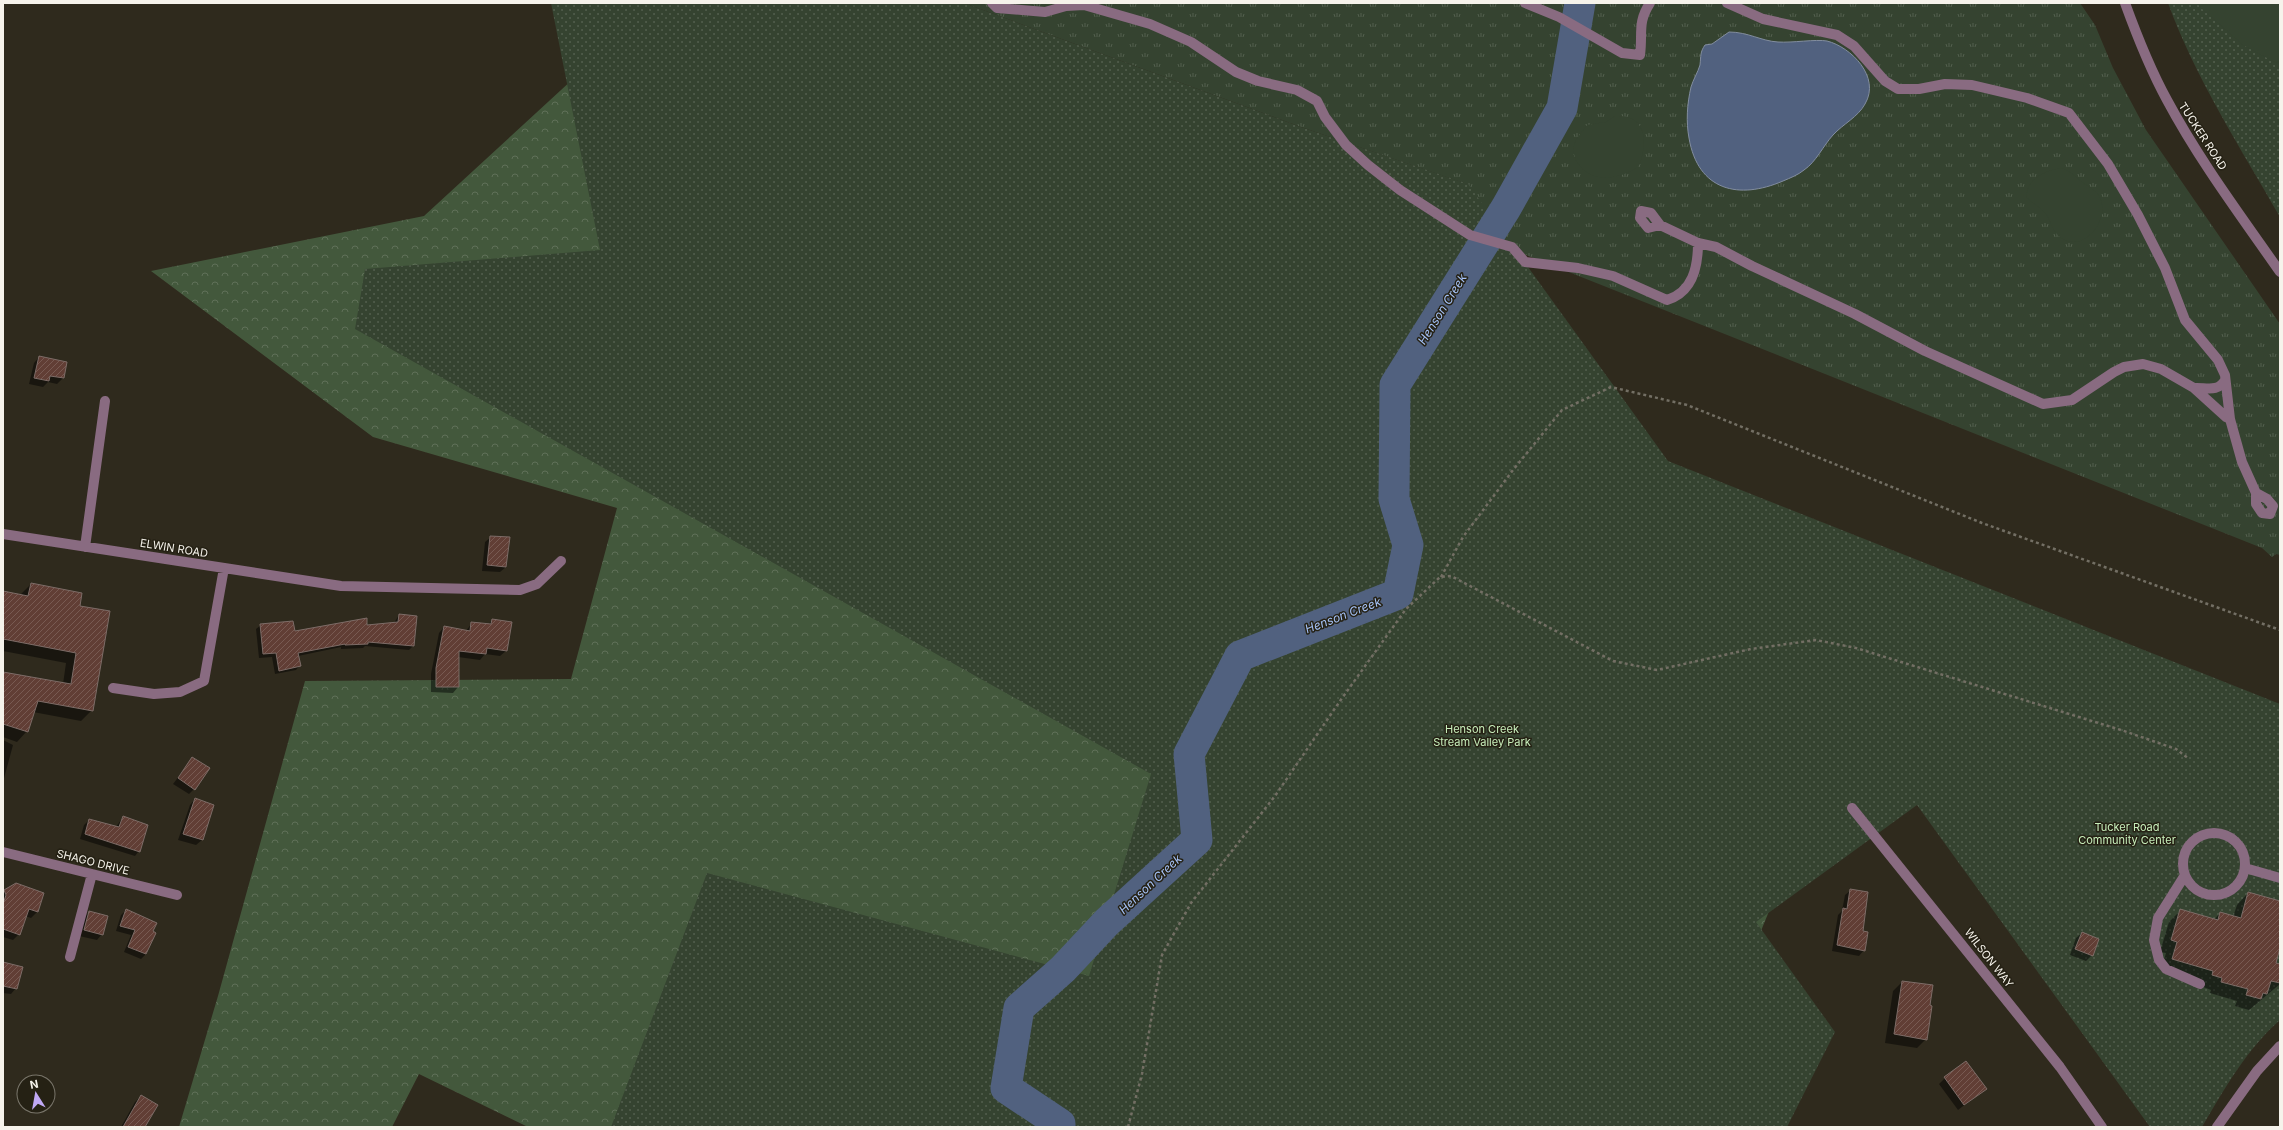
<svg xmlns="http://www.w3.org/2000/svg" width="2283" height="1130" font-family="Inter,sans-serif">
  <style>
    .grass { fill: url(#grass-tufts) }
    .forest { fill: url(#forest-crowns) }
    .park { fill: url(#park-dots) }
    .garden { fill: #354330 }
    .water { fill: #51617f; stroke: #828d9f }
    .shadow { fill: #0007 }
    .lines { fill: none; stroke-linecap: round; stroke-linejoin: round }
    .river { stroke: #51617f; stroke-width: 31 }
    .building { fill: url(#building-hatch); stroke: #7d6c67 }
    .path { stroke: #736f64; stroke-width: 2.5; stroke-dasharray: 3 3; stroke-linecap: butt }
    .minor { stroke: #896b81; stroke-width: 10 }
    .labels { text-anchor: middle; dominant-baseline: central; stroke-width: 3; stroke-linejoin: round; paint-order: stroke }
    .street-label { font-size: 11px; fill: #f6f3eb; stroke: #252114 }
    .park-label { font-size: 11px; fill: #c8efbb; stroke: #252114 }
    .water-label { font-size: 12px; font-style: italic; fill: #a5c2f7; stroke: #252114 }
  </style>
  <defs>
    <pattern id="grass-tufts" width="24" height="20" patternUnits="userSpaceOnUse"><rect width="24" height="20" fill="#354330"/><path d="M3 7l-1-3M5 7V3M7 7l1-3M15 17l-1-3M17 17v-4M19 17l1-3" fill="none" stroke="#535f4e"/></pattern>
    <pattern id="forest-crowns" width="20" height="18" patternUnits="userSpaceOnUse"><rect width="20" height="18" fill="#43583c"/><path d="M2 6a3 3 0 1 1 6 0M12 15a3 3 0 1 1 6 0" fill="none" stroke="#5f7058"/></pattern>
    <pattern id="park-dots" width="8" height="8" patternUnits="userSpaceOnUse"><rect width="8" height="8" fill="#354330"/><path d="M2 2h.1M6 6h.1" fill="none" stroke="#535f4e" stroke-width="1.8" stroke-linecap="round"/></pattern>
    <pattern id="building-hatch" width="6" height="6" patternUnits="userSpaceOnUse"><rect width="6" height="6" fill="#613e35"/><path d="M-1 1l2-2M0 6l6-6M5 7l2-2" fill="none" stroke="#785a52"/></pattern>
  </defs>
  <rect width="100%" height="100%" fill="#2f2a1d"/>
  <path class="grass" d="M964,3h1116l15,22 18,43 33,62 134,194v231l-4,-1 -4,3 -10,-9 -746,-297 -49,-67 -166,-57z"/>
  <path class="forest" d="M598,56l1218,740 -135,331h-1153l-109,-53 -27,53h-213l39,-131 87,-315 266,-2 46,-171 -244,-71 -222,-166 273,-55z"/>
  <path class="park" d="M551,3h413l337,124 167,57 200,277 612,243v316c-34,30 -55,68 -78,107h-52l-233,-322 -161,117 79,110 -48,95h-1176l96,-254 382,103 62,-202 -796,-445 10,-60 235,-19z
    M2168,3h112v214c-40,-70 -84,-138 -112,-214z"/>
  <path class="garden" d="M2197,3h83v62l-37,-20 -42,-37z
    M1615,116c32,-2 33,26 24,50 -18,12 -43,19 -59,0 -5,-5 -7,-12 -6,-20 1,-7 9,-15 13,-21l19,-3z
    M2062,168c9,4 14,9 20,14 6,5 13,7 17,14 13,21 -14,58 -38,42 -8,-6 -10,-16 -15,-24 -5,-6 -13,-10 -19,-16 -2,-19 19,-28 35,-30z"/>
  <path class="water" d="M1729,32c19,0 32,9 49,10 14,1 38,-3 49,-1 24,6 54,36 38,63 -7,13 -22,20 -32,31 -10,11 -17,27 -29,35 -6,5 -14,8 -21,11 -44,19 -85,10 -94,-43 -3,-16 -2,-34 2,-51 2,-7 7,-15 9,-22 1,-9 0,-13 5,-20l7,-1z"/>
  <path class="shadow" d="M39,357l27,6 -3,15 -6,6 -9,-2 -5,5 -14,-3 5,-21z
    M491,537l15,30 -6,5 -18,-1 3,-29z
    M31,584l48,22 13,104 -11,11 -48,-9 -6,19 -10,11 -14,-5v-64l60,11 3,-21 -63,-12v-59l17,3z
    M399,615l14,31 -4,4 -44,-4 -2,2 -22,1v-2l-43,9 2,9 -4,5 -21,4 -3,-17 -13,1 -3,-29 5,-4 33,7 100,-9z
    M493,620l13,31 -6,5 -15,-2 -5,6 -22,-3v30l-5,6 -22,-1v-18l8,-41 5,-6 22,4 6,-8 15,2z
    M3,740l10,5 -10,37z
    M193,758l1,31 -5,5 -16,-10z
    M195,799l18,6 -11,35 -6,5 -18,-5 12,-35z
    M123,817l16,34 -4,5 -55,-17 4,-14 5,-5 27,7z
    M16,884l27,10 -6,18 -6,6 -6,-2 -6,18 -6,6 -10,-3v-45z
    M1851,890l12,23h2l-3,19 2,18 -5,6 -27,-5 6,-36 4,-4 3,-16z
    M2248,893l32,9v42l-5,19 5,2v19l-31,26 -14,-4 2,-5 -27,-8 1,-3 -50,-20 5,-17 -6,-1 9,-30 12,-12 33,10 6,-7 13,4 4,-12z
    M126,910l26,22 -6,22 -5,5 -17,-7 7,-17 -15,-4 5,-16z
    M89,912l13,22 -5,6 -18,-4 5,-18z
    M2082,933l10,22 -6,6 -16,-6 6,-17z
    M3,963l13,25 -5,6 -8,-1z
    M1902,982l24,57 -9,9 -32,-5 8,-52z
    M1945,1078l40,11 -27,21 -19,-26z
    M141,1096l4,31h-24l14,-25z"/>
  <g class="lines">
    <path class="river" d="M1060,1127v-3l-54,-36 13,-80 44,-39 44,-47 90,-82 -8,-86 51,-98 158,-62 10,-49 -14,-46 1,-114 111,-177 56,-100 18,-105"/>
  </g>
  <path class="building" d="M39,356l28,6 -3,16 -14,-2 -1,5 -15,-3z
    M490,536l20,1 -4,30 -19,-2z
    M31,583l51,10 -2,13 30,5 -17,100 -55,-10 -10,31 -25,-8v-52l68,12 5,-31 -73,-14v-48l25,5z
    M399,614l18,2 -3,30 -46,-4v2l-23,1v-1l-47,9 3,13 -22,5 -3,-18 -13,1 -3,-30 33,-3 2,10 72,-13v7l31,-3z
    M492,619l20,3 -5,29 -20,-3 -1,6 -27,-3v36h-23v-19l8,-42 26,5 1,-9 20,2z
    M192,757l18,11 -15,22 -17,-12z
    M195,798l19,7 -11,35 -20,-6z
    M123,816l25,9 -8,27 -55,-18 4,-15 30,8z
    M16,883l28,10 -6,19 -9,-3 -9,26 -17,-6v-25l3,-9 -2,-5z
    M1850,889l18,3 -5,39 5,1 -3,19 -28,-6 6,-37 4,1z
    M2248,892l32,9v47l-4,15 4,1v19l-9,-2 -4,13 -4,-1 -2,6 -15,-4 2,-6 -27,-7 1,-4 -10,-3 1,-4 -41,-12 5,-17 -6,-2 9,-31 38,11 2,-8 21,6z
    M126,909l31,14 -4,8 3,2 -10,21 -18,-7 7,-17 -15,-4z
    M89,911l19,5 -5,19 -19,-5z
    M2082,932l17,7 -6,17 -18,-7z
    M3,962l20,5 -6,22 -14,-3z
    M1902,981l31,4 -3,20 2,1 -5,34 -33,-6z
    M1966,1061l21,28 -23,16 -20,-28z
    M141,1095l17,10 -13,22h-22z"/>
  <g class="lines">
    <path class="path" d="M1441,577l22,-40 50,-67 49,-60 49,-23 76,18 295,118 298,107
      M1128,1127l14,-53 20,-119 29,-52 84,-107 65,-95 66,-92 34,-32 11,-1 162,85 44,9 94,-21 65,-9 40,8 265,82 55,19 13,10"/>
    <path class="minor" d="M992,3l5,5 48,4 21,-6 18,-1 66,19 41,18 45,30 22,9 39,9 20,11 8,16 21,28 22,20 32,25 70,45 42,12 13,15 53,6 35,8 54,24c26,-8 31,-33 31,-57
      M1525,3l34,14 63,36 18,2c3,-22 -3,-32 10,-52
      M1727,3l36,16 74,16 17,11 31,35 13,8h21l26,-5 27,1 55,13 42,15 39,51 30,51 27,53 20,52 33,40 7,15 5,44 12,43 14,31 11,6 6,7 -3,8 -8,-1 -6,-9v-11
      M2125,3c12,33 25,66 42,97 32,60 74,116 113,172
      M1660,225l-12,3 -8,-10 1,-7 10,2 9,12 38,18 18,4 36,19 103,48 70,37 118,53 29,-4 42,-28 10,-5 19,-3 18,5 33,19 32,29 4,2
      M2194,388c11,-1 24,5 31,-8
      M3,534l338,52 179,4 17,-6 24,-23
      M85,547l20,-146
      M113,688l41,6 26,-2 24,-11 20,-113
      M1852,808l208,259 42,60
      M2183 864a31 31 0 1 1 62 0a31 31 0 1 1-62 0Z
      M3,852l174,43
      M2245,868l35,10
      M2185,875l-27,43 -4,22 5,20 7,9 34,15
      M70,957l22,-83
      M2217,1127l40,-56 23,-25"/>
  </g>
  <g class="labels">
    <g class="street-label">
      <text transform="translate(2203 136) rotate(57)">TUCKER ROAD</text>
      <text transform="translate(174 548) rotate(9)">ELWIN ROAD</text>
      <text transform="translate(93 862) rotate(14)">SHAGO DRIVE</text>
      <text transform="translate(1989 958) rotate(52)">WILSON WAY</text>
    </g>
    <g class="park-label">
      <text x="1482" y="729">Henson Creek<tspan x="1482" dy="13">Stream Valley Park</tspan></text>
      <text x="2127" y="827">Tucker Road<tspan x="2127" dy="13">Community Center</tspan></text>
    </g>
    <g class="water-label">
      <text transform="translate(1442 309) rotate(-58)">Henson Creek</text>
      <text transform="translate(1343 615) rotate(-21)">Henson Creek</text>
      <text transform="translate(1150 884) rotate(-43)">Henson Creek</text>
    </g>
  </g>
  <rect width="2283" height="1130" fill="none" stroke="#f6f3eb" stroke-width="8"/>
  <g transform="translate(36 1094) rotate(349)"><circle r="19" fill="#252114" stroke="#79756a"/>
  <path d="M0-3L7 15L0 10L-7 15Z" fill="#c0a8f4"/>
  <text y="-6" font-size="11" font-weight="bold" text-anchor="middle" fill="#f6f3eb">N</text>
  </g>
</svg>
